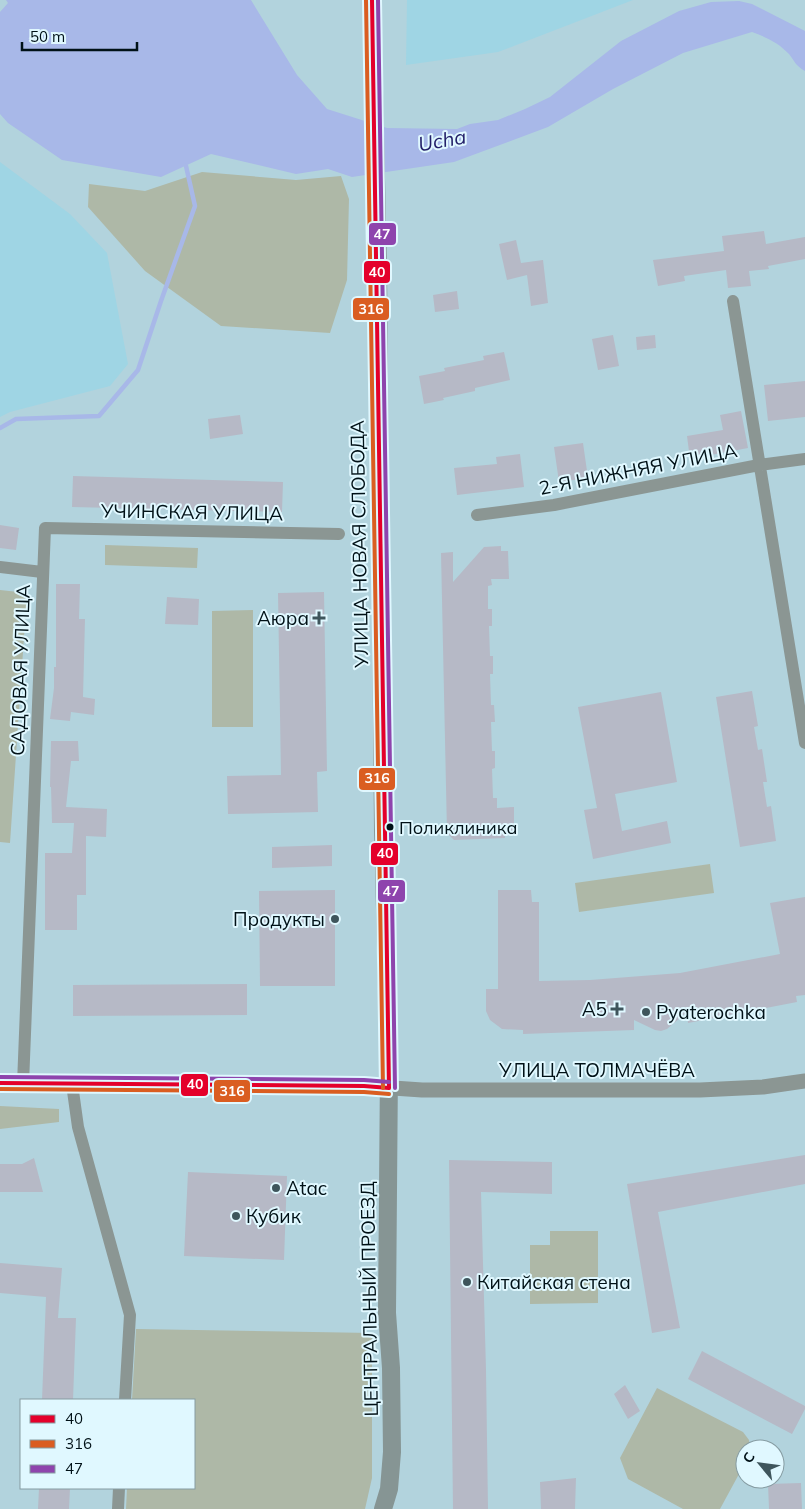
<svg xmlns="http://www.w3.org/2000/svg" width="805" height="1509" font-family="Mulish,sans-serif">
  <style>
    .built { fill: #9fd5e4 }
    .green { fill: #aeb8a7 }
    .water { fill: #a8b8e8 }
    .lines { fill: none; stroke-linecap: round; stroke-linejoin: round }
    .stream { stroke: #a8b8e8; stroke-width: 4.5 }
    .building { fill: #b6b9c6 }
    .minor { stroke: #8b9693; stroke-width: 12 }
    .tertiary { stroke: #8b9693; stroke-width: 15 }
    .secondary { stroke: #869594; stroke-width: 18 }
    .bus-1-casing { stroke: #e0f8ff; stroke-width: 8 }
    .bus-2-casing { stroke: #e0f8ff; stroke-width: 8 }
    .bus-3-casing { stroke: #e0f8ff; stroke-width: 8 }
    .bus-1 { stroke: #e4002b; stroke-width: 4 }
    .bus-2 { stroke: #da5d21; stroke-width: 4 }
    .bus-3 { stroke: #8e44ad; stroke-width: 4 }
    .poi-dot { fill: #3e555c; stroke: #e0f8ff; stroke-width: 2 }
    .bus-dot { fill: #001117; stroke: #e0f8ff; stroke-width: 2 }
    .labels { text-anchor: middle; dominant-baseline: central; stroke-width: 4; stroke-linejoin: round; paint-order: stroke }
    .bus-label { font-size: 18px; fill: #001117; stroke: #e0f8ff; text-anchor: start }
    .street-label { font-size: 19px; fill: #001117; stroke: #e0f8ff }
    .poi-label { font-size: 19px; fill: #001117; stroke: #e0f8ff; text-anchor: start }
    .water-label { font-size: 20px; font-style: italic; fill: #232069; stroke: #e0f8ff }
    .line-badge { stroke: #e0f8ff; stroke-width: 2 }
    .badge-label { font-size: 14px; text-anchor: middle; font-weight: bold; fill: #fff }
  </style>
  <rect width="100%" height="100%" fill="#b2d3dd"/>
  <path class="built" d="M407,0h226l-135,52 -92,13z
    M0,162l70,52 37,39 21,111 -18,22 -100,26 -10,5z"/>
  <path class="green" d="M202,172l94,8 45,-4 8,23 -2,81 -17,53 -109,-7 -76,-55 -57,-64 1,-23 56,7z
    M105,545l93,3 -1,20 -92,-3z
    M0,590l27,3 -17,250 -10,-1z
    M253,610v117h-41v-116z
    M710,864l4,29 -135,19 -4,-29z
    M0,1106l59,3v13l-59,7z
    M550,1231h48v72l-68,1v-59h20z
    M136,1329l236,4v145l-7,31h-239l1,-21h67v-88h-62z
    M657,1388l86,44 6,8 1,9h-5v14l-25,46h-37l-55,-30 -8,-21z"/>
  <path class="water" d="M6,0h245l46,75 30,34 60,19 70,1 13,-5 28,-4 27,-11 25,-12 71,-56 58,-30 32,-9 28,-1 13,3 53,27v40c-9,-5 -10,-9 -16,-17 -10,-11 -23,-17 -37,-22l-69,21 -70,36 -65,38 -94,35 -102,15 -24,-8 -32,5 -85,-20 -50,23 -99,-17 -54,-37 -8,-9v-102l8,-9z"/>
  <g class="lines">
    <path class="stream" d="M0,428l16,-9 83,-3 39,-46 23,-69 34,-95 -9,-40"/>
  </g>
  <path class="building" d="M764,231l2,13 39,-7v22l-37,7 1,3 -20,2 2,15 -23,2 -2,-18 -42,6 1,5 -27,5 -5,-26 71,-9 -2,-15z
    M516,240l5,23 22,-3 5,43 -17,3 -4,-31 -20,5 -8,-36z
    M457,291l2,18 -24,3 -2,-17z
    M613,335l6,31 -21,4 -6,-31z
    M655,335l1,13 -19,2 -1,-13z
    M504,352l6,28 -35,8v3l-32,7 1,2 -20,4 -5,-28 26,-5 -1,-3 40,-8 -1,-4z
    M805,381v36l-37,4 -4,-36z
    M741,411l7,37 -58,11 -3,-23 36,-6 -3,-15z
    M240,415l3,19 -33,5 -2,-20z
    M583,443l5,35 -29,4 -5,-35z
    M520,454l4,33 -67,8 -3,-27 43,-4 -1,-7z
    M73,476l210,6 -1,30 -210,-5z
    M0,525l19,3 -3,22 -16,-2z
    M501,546v5h7l1,28h-18l1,6 -4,1v23h4v17h-3l1,30h3v18h-3l1,31h3l1,17h-4l1,29h3v17l-3,1 1,29h4v10l17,-1v27h-9v4l-51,2 -7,-7 -6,-280 12,-1v30l31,-35z
    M56,584h24l-1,35h6l-2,78 12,2 -1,16 -23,-3 -1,9 -20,-2 4,-31v-21h2z
    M324,592l3,179 -10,1 1,40 -90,2 -1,-38 54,-1 -3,-182z
    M167,597l32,2 -1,26 -33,-1z
    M752,691l6,35 -4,1 4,23 4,-1 5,33h-4l4,25 4,-1 5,35 -36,6 -24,-150z
    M661,692l16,90 -62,12 7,37 45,-10 4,22 -78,16 -9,-49 13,-2 -19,-101z
    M51,741h27l1,20h-8l-5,46 41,2 -1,28 -20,-1v59h-9v35h-32v-77h27l2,-30h-22l-1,-36h-1z
    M332,845v21l-60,2v-21z
    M335,890v96h-75l-1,-95z
    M498,890h33l1,12h7v79l51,-1 90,-7 100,-19 -10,-51 35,-6v98l-9,1 1,6 -109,21 -1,-11 -20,17 -6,2 -6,-1 -21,-10v10l-111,4v-4l-21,-1 -12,-9 -4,-9v-22h12z
    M247,984v31l-174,1v-31z
    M805,1155v29l-147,28 22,116 -28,5 -25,-149z
    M34,1158l9,34h-43v-28h22z
    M449,1160l103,2v32l-71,-2 5,178 2,139h-35z
    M188,1172l99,4 -3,84 -100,-4z
    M0,1263l62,5 -4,50h18l-3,82h-31l4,-103 -46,-4z
    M702,1351l103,55v3l-13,25 -104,-55z
    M625,1385l15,26 -12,8 -14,-25z
    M576,1478l-1,31h-34l-1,-27z
    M801,1483l1,26h-33l-1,-25z
    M39,1488h31l-1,21h-31z"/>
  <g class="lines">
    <path class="minor" d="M733,301l72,442
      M477,515l77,-10 205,-40 46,-6
      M0,567l42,5
      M23,1084l22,-556 294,6
      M72,1084l6,43 52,188 -5,85
      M118,1509l1,-21"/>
    <path class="tertiary" d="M0,1083l364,3 58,4h278l63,-3 42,-6"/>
    <path class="secondary" d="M372,0l6,267 5,563 6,238 -2,245 4,55 1,84 -3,37 -6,20"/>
    <g class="bus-1-casing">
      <path id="bus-1" d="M372,0c8,363 9,725 17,1088
        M0,1083l364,3 25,2"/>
    </g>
    <g class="bus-2-casing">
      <path id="bus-2" d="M366,0c8,363 8,726 17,1088
        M0,1089l364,3 25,2"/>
    </g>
    <g class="bus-3-casing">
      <path id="bus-3" d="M378,0c8,363 9,725 17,1088
        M0,1077l364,3 25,2"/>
    </g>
    <use href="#bus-1" class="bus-1"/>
    <use href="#bus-2" class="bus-2"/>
    <use href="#bus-3" class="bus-3"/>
  </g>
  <g class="poi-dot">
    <path d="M316.5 610.5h5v5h5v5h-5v5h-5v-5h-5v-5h5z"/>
    <circle cx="335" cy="919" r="5"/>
    <path d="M614.5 1001.5h5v5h5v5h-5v5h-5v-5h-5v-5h5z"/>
    <circle cx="646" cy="1012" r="5"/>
    <circle cx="276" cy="1188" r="5"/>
    <circle cx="236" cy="1216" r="5"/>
    <circle cx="467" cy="1282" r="5"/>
  </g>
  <circle class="bus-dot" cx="390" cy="827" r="4.5"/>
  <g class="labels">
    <g class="bus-label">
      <text x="399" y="827">Поликлиника</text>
    </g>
    <g class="street-label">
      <text transform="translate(638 469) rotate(-11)">2-Я НИЖНЯЯ УЛИЦА</text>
      <text transform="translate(192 512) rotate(1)">УЧИНСКАЯ УЛИЦА</text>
      <text transform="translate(359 544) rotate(-91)">УЛИЦА НОВАЯ СЛОБОДА</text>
      <text transform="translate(20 670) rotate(-88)">САДОВАЯ УЛИЦА</text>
      <text x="597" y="1070">УЛИЦА ТОЛМАЧЁВА</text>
      <text transform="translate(369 1299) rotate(-91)">ЦЕНТРАЛЬНЫЙ ПРОЕЗД</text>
    </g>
    <g class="poi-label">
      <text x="309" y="618" text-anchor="end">Аюра</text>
      <text x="325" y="919" text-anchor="end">Продукты</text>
      <text x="607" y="1009" text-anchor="end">А5</text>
      <text x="656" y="1012">Pyaterochka</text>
      <text x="286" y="1188">Atac</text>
      <text x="246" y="1216">Кубик</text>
      <text x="477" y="1282">Китайская стена</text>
    </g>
    <g class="water-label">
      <text transform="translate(442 140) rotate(-10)">Ucha</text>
    </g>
  </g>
  <g class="line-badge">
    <rect x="368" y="222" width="29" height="24" rx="5" fill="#8e44ad"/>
    <rect x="363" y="260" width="28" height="24" rx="5" fill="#e4002b"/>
    <rect x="352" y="297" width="38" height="24" rx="5" fill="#da5d21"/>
    <rect x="358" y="767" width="38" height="24" rx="5" fill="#da5d21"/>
    <rect x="370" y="842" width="29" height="24" rx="5" fill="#e4002b"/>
    <rect x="377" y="879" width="29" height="24" rx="5" fill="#8e44ad"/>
    <rect x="180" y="1073" width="29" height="24" rx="5" fill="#e4002b"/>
    <rect x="213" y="1079" width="38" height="24" rx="5" fill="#da5d21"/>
  </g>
  <g class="badge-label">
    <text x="382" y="239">47</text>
    <text x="377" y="277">40</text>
    <text x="371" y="314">316</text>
    <text x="377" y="783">316</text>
    <text x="385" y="858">40</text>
    <text x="391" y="896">47</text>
    <text x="195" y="1089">40</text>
    <text x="232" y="1096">316</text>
  </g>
  <rect x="20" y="1399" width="175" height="90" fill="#e0f8ff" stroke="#869ca2"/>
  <rect x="30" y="1415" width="25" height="8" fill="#e4002b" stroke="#869ca2"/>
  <text x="65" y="1424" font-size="15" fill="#001117">40</text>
  <rect x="30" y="1440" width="25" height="8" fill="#da5d21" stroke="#869ca2"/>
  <text x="65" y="1449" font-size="15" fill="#001117">316</text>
  <rect x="30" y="1465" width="25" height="8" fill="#8e44ad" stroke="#869ca2"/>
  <text x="65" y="1474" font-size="15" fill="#001117">47</text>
  <g transform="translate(760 1464) rotate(299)"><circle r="24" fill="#e0f8ff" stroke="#869ca2"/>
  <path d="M0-4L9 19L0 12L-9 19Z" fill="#3e555c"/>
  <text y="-8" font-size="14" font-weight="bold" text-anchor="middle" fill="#001117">С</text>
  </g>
  <path d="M22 42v8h115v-8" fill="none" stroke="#001117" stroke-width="2.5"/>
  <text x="30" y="42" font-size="15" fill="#001117" stroke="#e0f8ff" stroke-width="4" paint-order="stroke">50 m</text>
</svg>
